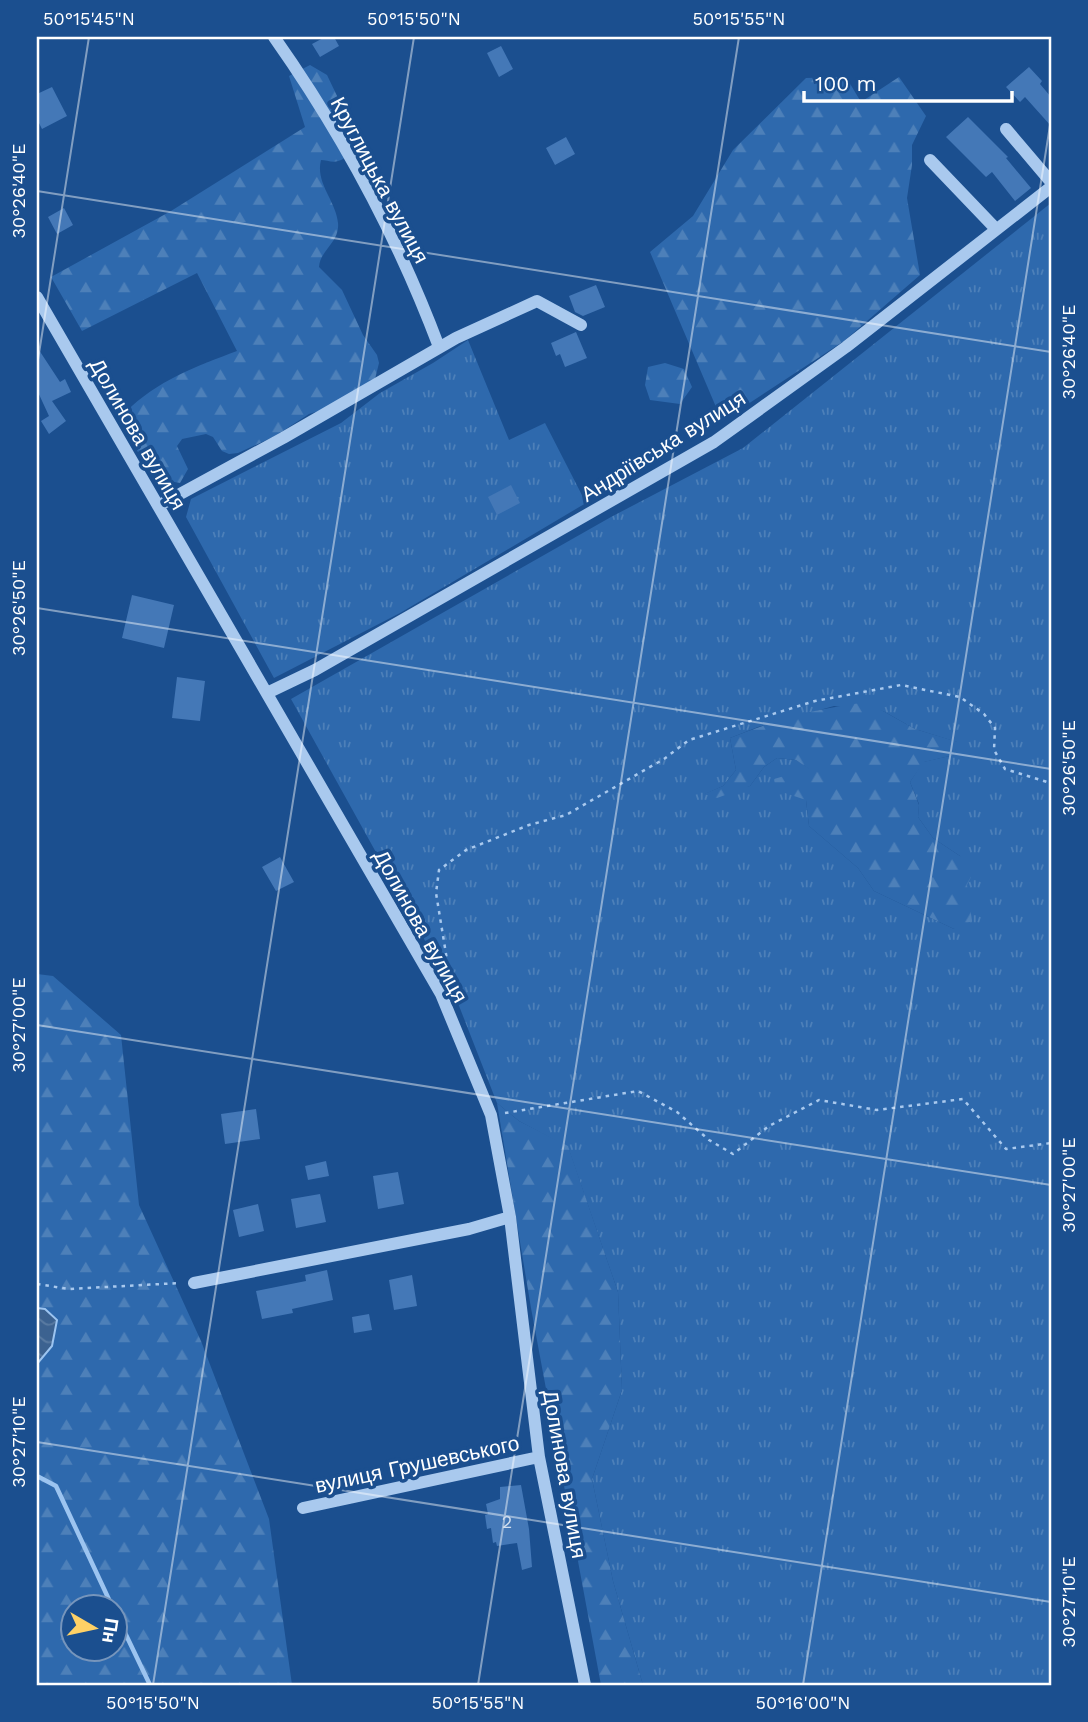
<svg xmlns="http://www.w3.org/2000/svg" width="1088" height="1722" font-family="'Work Sans',sans-serif">
  <style>
    .grass { fill: url(#grass-tufts); fill-rule: evenodd }
    .forest { fill: url(#forest-firs); fill-rule: evenodd }
    .water { fill: url(#water-waves); stroke: #9cc4f0; stroke-width: 2 }
    .lines { fill: none; stroke-linecap: round; stroke-linejoin: round }
    .stream { stroke: #9cc4f0; stroke-width: 4.5 }
    .building { fill: #4478b7 }
    .path { stroke: #a9c9ee; stroke-width: 2.5; stroke-dasharray: 3.5 5; stroke-linecap: butt }
    .minor { stroke: #a9c9ee; stroke-width: 12 }
    .ticks { fill: none; stroke: #fff; stroke-width: 2; stroke-opacity: 0.45 }
    .labels { text-anchor: middle; dominant-baseline: central; stroke-width: 7; stroke-linejoin: round; paint-order: stroke }
    .number-label { font-size: 18px; fill: #d0dded }
    .street-label { font-size: 21px; fill: #fff; stroke: #1b4f8f }
    .neatline { fill: none; stroke: #fff; stroke-width: 2.5 }
    .ticks-label { font-size: 18px; text-anchor: middle; fill: #fff }
  </style>
  <defs>
    <pattern id="grass-tufts" width="24" height="20" patternUnits="userSpaceOnUse" patternTransform="scale(1.75)"><rect width="24" height="20" fill="#2e69ad"/><path d="M3 7l-1-3M5 7V3M7 7l1-3M15 17l-1-3M17 17v-4M19 17l1-3" fill="none" stroke="#4d80b9"/></pattern>
    <pattern id="forest-firs" width="22" height="20" patternUnits="userSpaceOnUse" patternTransform="scale(1.75)"><rect width="22" height="20" fill="#2e69ad"/><path d="M5 1l3.5 6h-7zM16 11l3.5 6h-7z" fill="#4d80b9"/></pattern>
    <pattern id="water-waves" width="16" height="10" patternUnits="userSpaceOnUse" patternTransform="scale(1.75)"><rect width="16" height="10" fill="#3c6290"/><path d="M0 5q4-4 8 0t8 0" fill="none" stroke="#597aa1"/></pattern>
  </defs>
  <rect width="100%" height="100%" fill="#1b4f8f"/>
  <path class="grass" d="M1051,203v1482h-408l-30,-104 -21,-102 30,-89 -4,-98 -50,-145 -49,-26 -22,-18 -43,-110 -163,-294 320,-182 132,-69zM834,706l49,5 32,18 42,13 -3,13 -31,7 -13,20 9,22 -1,13 15,21 27,18 8,45 -14,28 -80,-38 -16,-23 -49,-42 -3,-26 4,-31 -14,-9 -19,-2 -13,9 -14,19 -45,8 18,-8 13,-16 -6,-32 28,-11z
    M468,340l41,100 36,-17 41,80 -186,110 -126,65 -88,-161 5,-18 150,-76 39,-30 53,-30z"/>
  <path class="forest" d="M310,65l17,10 22,46 6,6c0,11 -3,31 -17,34 -5,2 -12,-1 -17,-1 -6,23 15,41 17,63 2,19 -18,27 -19,44l23,23 21,45 14,20 2,8 -4,16 -34,25 -32,10 -34,22 -37,17 -9,1 -7,-3 -9,-14 -7,-3 -24,5 -5,7 11,23 -8,14c-29,-3 -56,-42 -54,-71 30,-31 71,-46 111,-61l-40,-78 -115,58 -31,-54 120,-66 134,-84 -16,-51z
    M846,77l15,25 38,-25 27,39 -14,29v20l-5,33 13,77 -76,66 -122,80 -72,-169 43,-36 40,-66 73,-72z
    M665,363l19,6 8,18 -12,17 -30,-4 -5,-15 3,-18z
    M862,703l21,8 32,18 43,13 -4,13 -30,7 -14,20 9,23 -1,12 15,21 27,18 14,15 -7,14 5,36 -18,8 -80,-38 -16,-23 -49,-42 -3,-26 -30,-10 -2,-11 35,-10 -13,-9 -19,-2 -13,9 -14,19 -33,12 -13,-4 19,-8 13,-16 -6,-32c42,-17 87,-30 132,-35z
    M37,974l16,2 68,59 18,170 62,136 68,178 23,166h-255zM74,1606h42v42h-42z
    M497,1103l22,18 49,25 50,146 4,98 -30,89 21,102 30,104h-42l-70,-377z"/>
  <path class="water" d="M37,1308l8,1 12,11 -5,26 -15,18z"/>
  <g class="lines">
    <path class="stream" d="M37,1476l19,10 56,120
      M116,1614l34,71"/>
  </g>
  <path class="building" d="M325,37h9l5,9 -19,11 -8,-13z
    M501,46l12,23 -14,8 -12,-24z
    M1029,67l13,14 -2,3 11,13v29l-26,-29 -5,5 -14,-15z
    M52,87l15,29 -25,13 -5,-10v-25z
    M968,117l40,40 -2,1 25,30 -16,13 -23,-29 -6,5 -40,-40z
    M566,137l9,17 -20,11 -9,-17z
    M64,208l9,17 -16,9 -9,-17z
    M596,285l9,22 -22,9 -8,-4 -6,-16z
    M576,332l11,26 -22,9 -5,-13 -4,2 -5,-13z
    M37,347l23,35 5,-3 6,13 -19,9 14,20 -17,13 -8,-13 8,-5 -12,-26z
    M511,485l9,18 -23,12 -9,-18z
    M132,595l42,10 -10,43 -42,-10z
    M177,677l28,4 -5,40 -28,-3z
    M280,857l14,25 -18,9 -14,-24z
    M256,1109l4,30 -35,5 -4,-30z
    M326,1161l3,15 -21,4 -3,-14z
    M398,1172l6,32 -26,5 -5,-33z
    M320,1194l6,28 -30,6 -5,-29z
    M258,1204l6,27 -25,6 -6,-27z
    M327,1270l6,30 -41,9 1,4 -31,6 -6,-28 50,-10 -1,-6z
    M412,1275l5,31 -23,4 -5,-30z
    M369,1314l3,16 -18,3 -2,-16z
    M521,1485l8,44 3,38 -10,3 -5,-27 -20,3 -1,-4 -3,1 -2,-15 -4,1 -2,-14 3,-1 -2,-10 14,-5v-12z"/>
  <g class="lines">
    <path class="path" d="M444,973l3,-13 -11,-67 3,-23 27,-20 63,-25 37,-10 98,-56 25,-19 126,-39 86,-16 59,12 24,17 11,14 -1,22 11,19 42,13 4,-1
      M505,1113l133,-22 39,21 32,28 24,14 36,-28 50,-26 58,10 86,-11 43,50 45,-6
      M37,1284l32,5 111,-6"/>
    <path class="minor" d="M274,37c67,95 124,201 165,310
      M1006,129l45,53
      M930,160l66,69
      M37,297l404,697 50,121 19,102 29,240 46,228
      M158,506l125,-68 173,-100 81,-37 44,24
      M267,693l48,-23 399,-228 132,-95 205,-160
      M194,1283l275,-54 41,-12
      M303,1508l236,-51"/>
  </g>
  <path class="ticks" d="M37,191l1014,161M37,366l52,-329M37,608l1014,161M37,1025l1014,160M37,1442l1014,160M153,1685l261,-1648M478,1685l261,-1648M803,1685l248,-1566"/>
  <g class="labels">
    <g class="number-label">
      <text x="507" y="1521">2</text>
    </g>
    <g class="street-label">
      <text transform="translate(380 180) rotate(62)">Круглицька вулиця</text>
      <text transform="translate(138 434) rotate(60)">Долинова вулиця</text>
      <text transform="translate(663 446) rotate(-32)">Андріївська вулиця</text>
      <text transform="translate(421 926) rotate(61)">Долинова вулиця</text>
      <text transform="translate(417 1464) rotate(-12)">вулиця Грушевського</text>
      <text transform="translate(565 1474) rotate(80)">Долинова вулиця</text>
    </g>
  </g>
  <rect width="1088" height="1722" fill="none" stroke="#1b4f8f" stroke-width="77"/>
  <g transform="translate(94 1628) rotate(99)"><circle r="33" fill="#1b4f8f" stroke="#7695bc" stroke-width="2"/>
  <path d="M0-5L12 26L0 18L-12 26Z" fill="#ffd166"/>
  <text y="-10" font-size="19" font-weight="bold" text-anchor="middle" fill="#ffffff">Пн</text>
  </g>
  <path d="M804 91v10h208v-10" fill="none" stroke="#ffffff" stroke-width="3.5"/>
  <text x="815" y="91" font-size="21" fill="#ffffff" stroke="#1b4f8f" stroke-width="5" paint-order="stroke">100 m</text>
  <rect x="38" y="38" width="1012" height="1646" class="neatline"/>
  <g class="ticks-label">
    <text x="89" y="25">50°15'45"N</text>
    <text x="414" y="25">50°15'50"N</text>
    <text x="739" y="25">50°15'55"N</text>
    <text transform="translate(19 191) rotate(-90)" y="6">30°26'40"E</text>
    <text transform="translate(1069 352) rotate(-90)" y="6">30°26'40"E</text>
    <text transform="translate(19 608) rotate(-90)" y="6">30°26'50"E</text>
    <text transform="translate(1069 768) rotate(-90)" y="6">30°26'50"E</text>
    <text transform="translate(19 1025) rotate(-90)" y="6">30°27'00"E</text>
    <text transform="translate(1069 1185) rotate(-90)" y="6">30°27'00"E</text>
    <text transform="translate(19 1442) rotate(-90)" y="6">30°27'10"E</text>
    <text transform="translate(1069 1602) rotate(-90)" y="6">30°27'10"E</text>
    <text x="153" y="1709">50°15'50"N</text>
    <text x="478" y="1709">50°15'55"N</text>
    <text x="803" y="1709">50°16'00"N</text>
  </g>
</svg>
